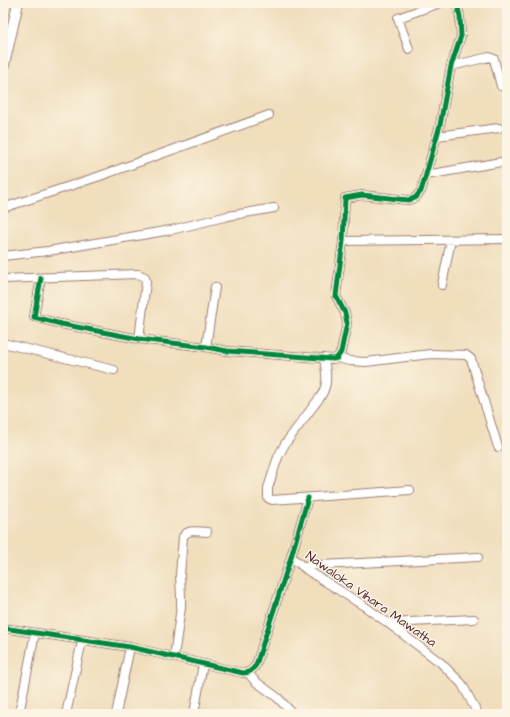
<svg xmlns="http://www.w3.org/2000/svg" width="510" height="717" font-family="'Architects Daughter',sans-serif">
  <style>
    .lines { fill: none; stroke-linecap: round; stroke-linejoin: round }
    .minor-casing { stroke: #9d7e74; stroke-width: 10 }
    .tertiary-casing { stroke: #9d7e74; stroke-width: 12 }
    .minor { stroke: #fff; stroke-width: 8 }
    .tertiary { stroke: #fff; stroke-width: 10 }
    .cycleway-casing { stroke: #fcf5e5; stroke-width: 8 }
    .cycleway { stroke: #00873e; stroke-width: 5 }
    .labels { text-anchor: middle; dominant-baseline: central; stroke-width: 3; stroke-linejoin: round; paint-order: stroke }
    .street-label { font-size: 13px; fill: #4a1f2b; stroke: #fcf5e5 }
  </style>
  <rect width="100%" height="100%" fill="#fcf5e5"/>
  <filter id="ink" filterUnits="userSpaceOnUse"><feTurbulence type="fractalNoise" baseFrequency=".025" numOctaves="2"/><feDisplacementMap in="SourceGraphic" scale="8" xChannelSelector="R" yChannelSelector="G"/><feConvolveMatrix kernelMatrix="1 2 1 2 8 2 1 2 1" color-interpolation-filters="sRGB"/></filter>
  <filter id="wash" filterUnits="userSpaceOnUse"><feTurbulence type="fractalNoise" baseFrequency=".012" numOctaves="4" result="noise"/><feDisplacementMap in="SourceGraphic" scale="16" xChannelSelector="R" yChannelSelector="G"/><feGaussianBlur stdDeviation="0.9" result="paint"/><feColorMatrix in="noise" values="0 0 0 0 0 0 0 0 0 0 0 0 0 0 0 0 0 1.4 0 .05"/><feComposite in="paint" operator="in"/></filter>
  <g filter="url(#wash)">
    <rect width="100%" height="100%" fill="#f0debc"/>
  </g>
  <g filter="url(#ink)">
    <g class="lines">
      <g class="minor-casing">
        <path id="minor" d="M409,49l-11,-31 42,-15
          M451,66l38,-9 5,2 7,27
          M437,136l62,-8
          M426,175l81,-14
          M3,208l97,-32 169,-61
          M343,241l164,-2
          M3,256l45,-5 123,-21 57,-14 46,-8
          M41,278l-7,39 27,7 78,15 67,8 21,4 106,8 4,-1 4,-6 6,-29 -2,-10 -9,-17 7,-55 2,-43 17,-3 46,5 7,-2 6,-7 4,-13 15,-53 11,-59 10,-30 -1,-19 -3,-14
          M3,279l135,-5 7,3 1,5 -7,57
          M442,285l9,-45
          M3,343l111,27
          M206,347l9,-60
          M324,358c2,15 5,25 -3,38l-36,48 -7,13 -10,31v10l4,2 138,-10
          M337,358l13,3 16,1 64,-8 36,1 5,4 27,88
          M291,557l16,13 57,36 24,17 53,40 21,21 16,30
          M302,566l176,-9
          M388,623l86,-4
          M3,628l127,19 113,26c7,0 9,-3 13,-8l35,-108 17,-59
          M174,657l7,-50v-10l-1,-22 3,-38c5,-9 15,-5 24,-5
          M248,673l7,8 23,17 15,16
          M19,714l16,-81
          M66,714l16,-73
          M116,714l14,-67
          M194,714l9,-50"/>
      </g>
      <g class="tertiary-casing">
        <path id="tertiary" d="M3,69l15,-66"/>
      </g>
      <use href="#minor" class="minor"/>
      <use href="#tertiary" class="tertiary"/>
      <g class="cycleway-casing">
        <path id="cycleway" d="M41,278l-7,39 27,7 78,15 67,8 21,4 106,8 4,-1 4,-6 6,-29 -2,-10 -9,-17 7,-55 2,-43 17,-3 46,5 7,-2 6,-7 4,-13 15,-53 11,-59 10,-30 -1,-19 -3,-14
          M3,628l127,19 113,26c7,0 9,-3 13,-8l35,-108 17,-59"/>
      </g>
      <use href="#cycleway" class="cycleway"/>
    </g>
  </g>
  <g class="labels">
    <g class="street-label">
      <text transform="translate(371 599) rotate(35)">Nawaloka Vihara Mawatha</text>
    </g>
  </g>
  <rect width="510" height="717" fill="none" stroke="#fcf5e5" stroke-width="16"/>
</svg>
